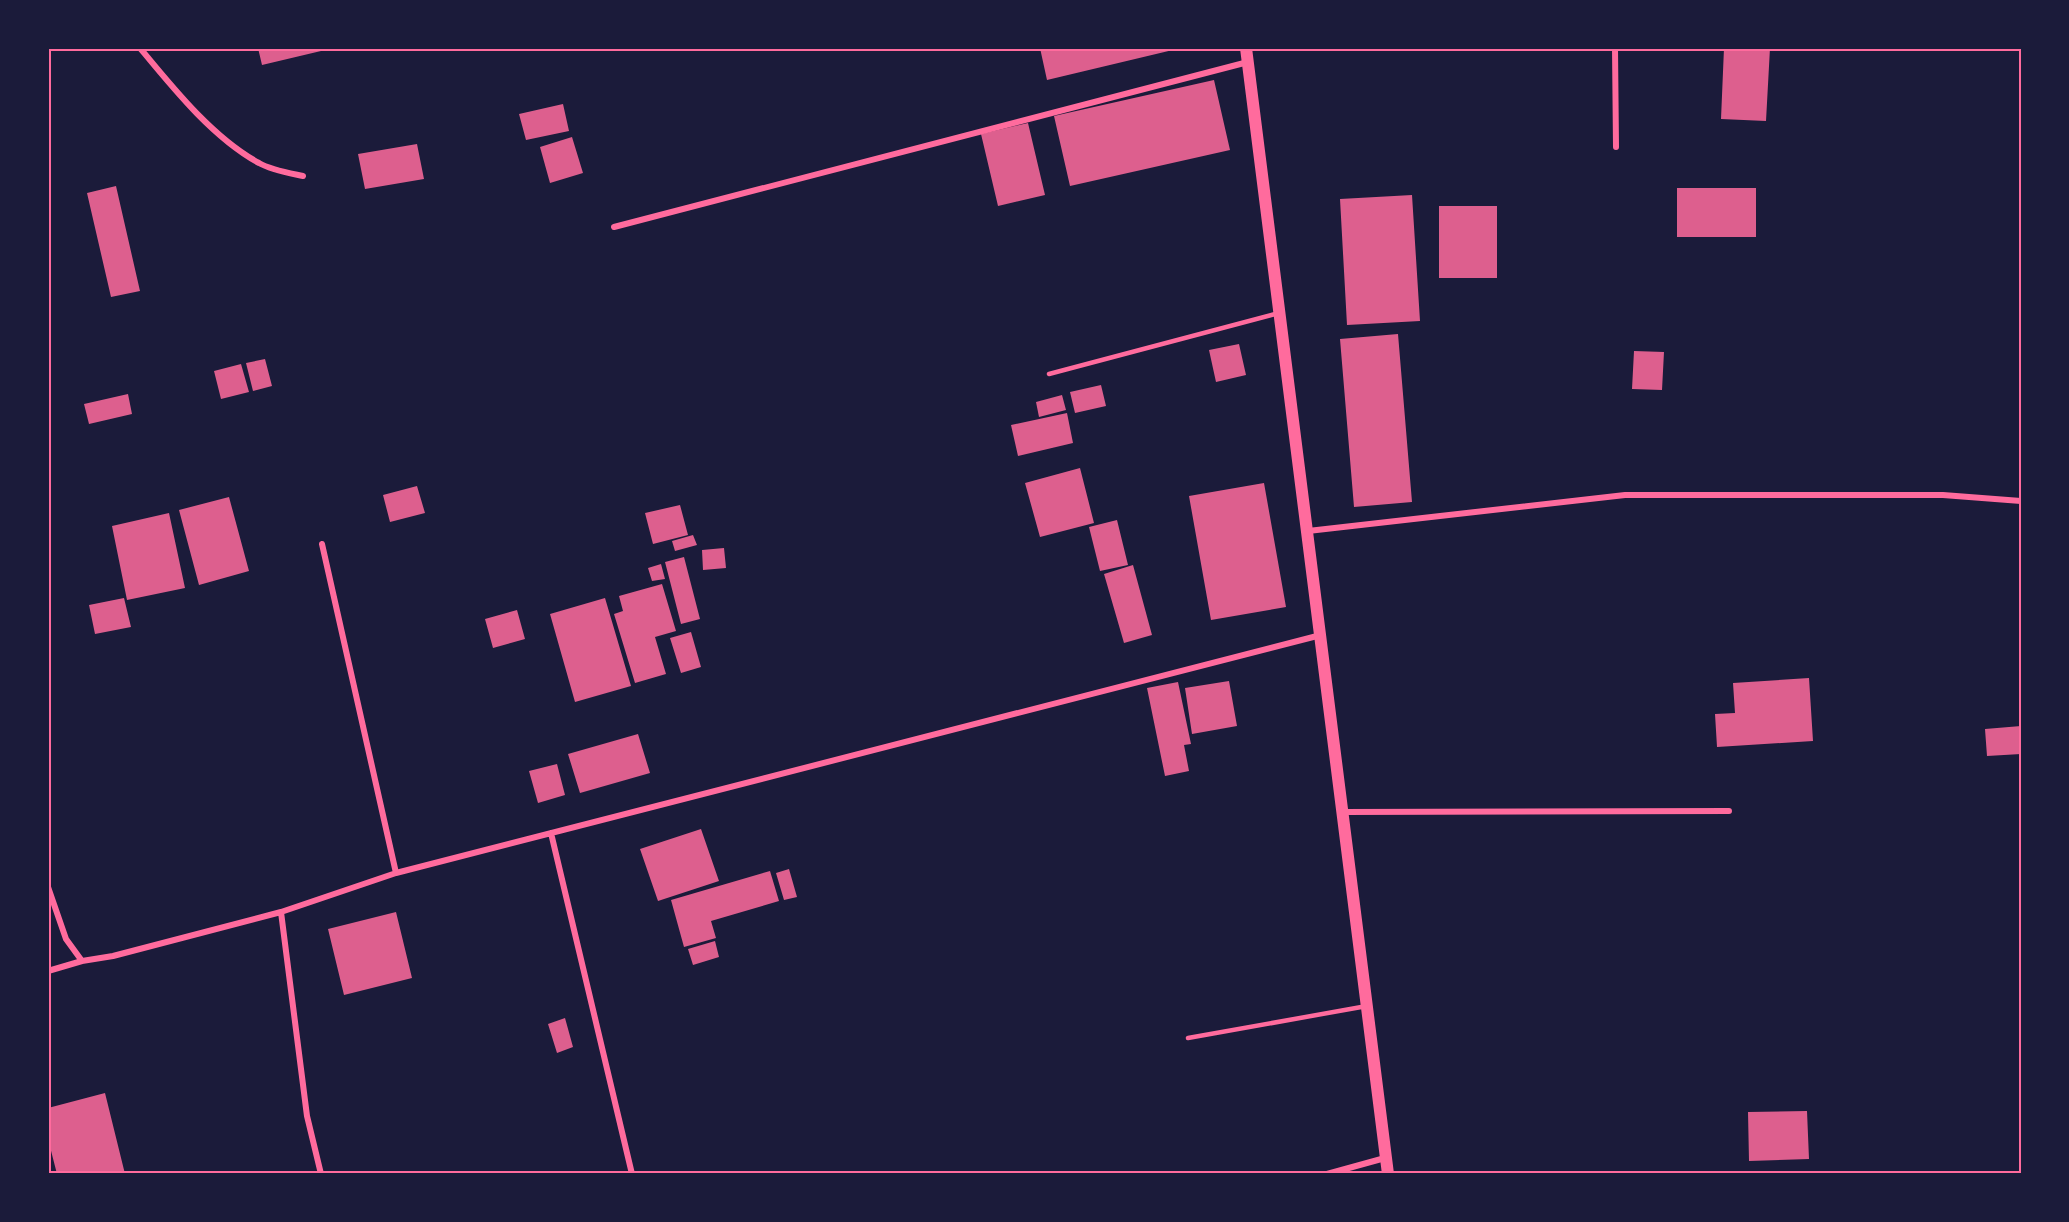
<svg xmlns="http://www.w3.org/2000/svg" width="2069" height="1222" font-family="Manrope,sans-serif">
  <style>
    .building { fill: #dd5f8e }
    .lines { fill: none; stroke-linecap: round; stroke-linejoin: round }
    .service { stroke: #ff6b9d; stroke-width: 4.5 }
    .minor { stroke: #ff6b9d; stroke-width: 6 }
    .secondary { stroke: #ff6b9d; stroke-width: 12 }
    .neatline { fill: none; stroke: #ff6b9d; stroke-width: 2 }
  </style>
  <rect width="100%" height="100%" fill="#1b1b3a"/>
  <path class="building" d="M258,48h63v3l-59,14z
    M1040,48h137v1l-130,31z
    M1724,48h46l-4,73 -45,-2z
    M1214,80l16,70 -160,36 -16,-70z
    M563,104l6,27 -43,9 -7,-26z
    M1028,123l17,72 -47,11 -17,-72z
    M572,137l11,36 -33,10 -10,-36z
    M417,144l7,35 -59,10 -7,-35z
    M116,186l24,105 -29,6 -24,-104z
    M1677,188h79v49h-79z
    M1412,195l8,126 -73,4 -7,-126z
    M1439,206h58v72h-58z
    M1398,334l14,168 -58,5 -14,-168z
    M1239,344l7,31 -30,7 -7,-32z
    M1634,351l30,1 -2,38 -30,-1z
    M265,359l7,27 -19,5 -7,-28z
    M241,364l8,28 -28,7 -7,-28z
    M1101,385l5,21 -31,7 -5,-21z
    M128,394l4,20 -43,10 -5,-20z
    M1062,395l4,15 -27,7 -3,-15z
    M1067,413l6,30 -55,13 -7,-31z
    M1080,468l14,55 -54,14 -15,-54z
    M1264,483l22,124 -75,13 -22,-124z
    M417,486l8,27 -35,9 -7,-27z
    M229,497l20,74 -50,14 -20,-75z
    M680,505l8,30 -35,9 -8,-31z
    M169,513l16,75 -58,12 -15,-74z
    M1117,520l11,45 -28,6 -11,-44z
    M693,535l4,10 -22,6 -3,-10z
    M724,548l2,20 -23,2 -1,-20z
    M684,557l16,62 -19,5 -16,-62z
    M661,564l4,15 -13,2 -4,-13z
    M1133,565l19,70 -28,8 -20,-69z
    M662,584l14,47 -21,6 11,37 -31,9 -21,-69 9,-3 -4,-15z
    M124,598l7,29 -36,7 -6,-29z
    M605,598l26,88 -56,16 -25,-88z
    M517,610l8,29 -32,9 -8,-29z
    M691,632l10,35 -20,6 -11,-35z
    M1809,678l4,63 -96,6 -2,-33 20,-1 -2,-30z
    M1229,681l8,45 -45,8 -7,-46z
    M1178,682l13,62 -7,1 5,26 -24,5 -18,-88z
    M2021,726v28l-34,2 -2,-27z
    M638,734l12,39 -70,20 -12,-39z
    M557,764l8,31 -27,8 -9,-32z
    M701,829l18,52 -61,20 -18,-52z
    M789,869l8,28 -13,3 -8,-27z
    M770,871l9,30 -68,20 5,17 -32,9 -13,-47z
    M396,912l16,66 -68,17 -16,-66z
    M715,941l4,16 -26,8 -5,-16z
    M565,1018l8,29 -16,6 -9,-29z
    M105,1093l20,81h-68l-9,-35v-31z
    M1807,1111l2,48 -60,2 -1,-49z"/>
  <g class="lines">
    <path class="service" d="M1049,374l230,-61
      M1188,1038l179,-32"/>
    <path class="minor" d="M140,48c33,40 73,90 119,115 12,7 30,10 44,13
      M1615,48l1,99
      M614,227l634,-165
      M1308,531l317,-36h318l78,6
      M322,544l74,329
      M1343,812l386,-1
      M551,833l81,341
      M48,887l18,52 16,22 31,-5 168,-44 115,-39 925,-238
      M281,912l26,204 14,58
      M48,971l34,-10
      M1327,1174l58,-16"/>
    <path class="secondary" d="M1246,48l142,1126"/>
  </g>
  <rect width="2069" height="1222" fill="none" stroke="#1b1b3a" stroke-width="99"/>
  <rect x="50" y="50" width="1970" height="1122" class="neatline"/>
</svg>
